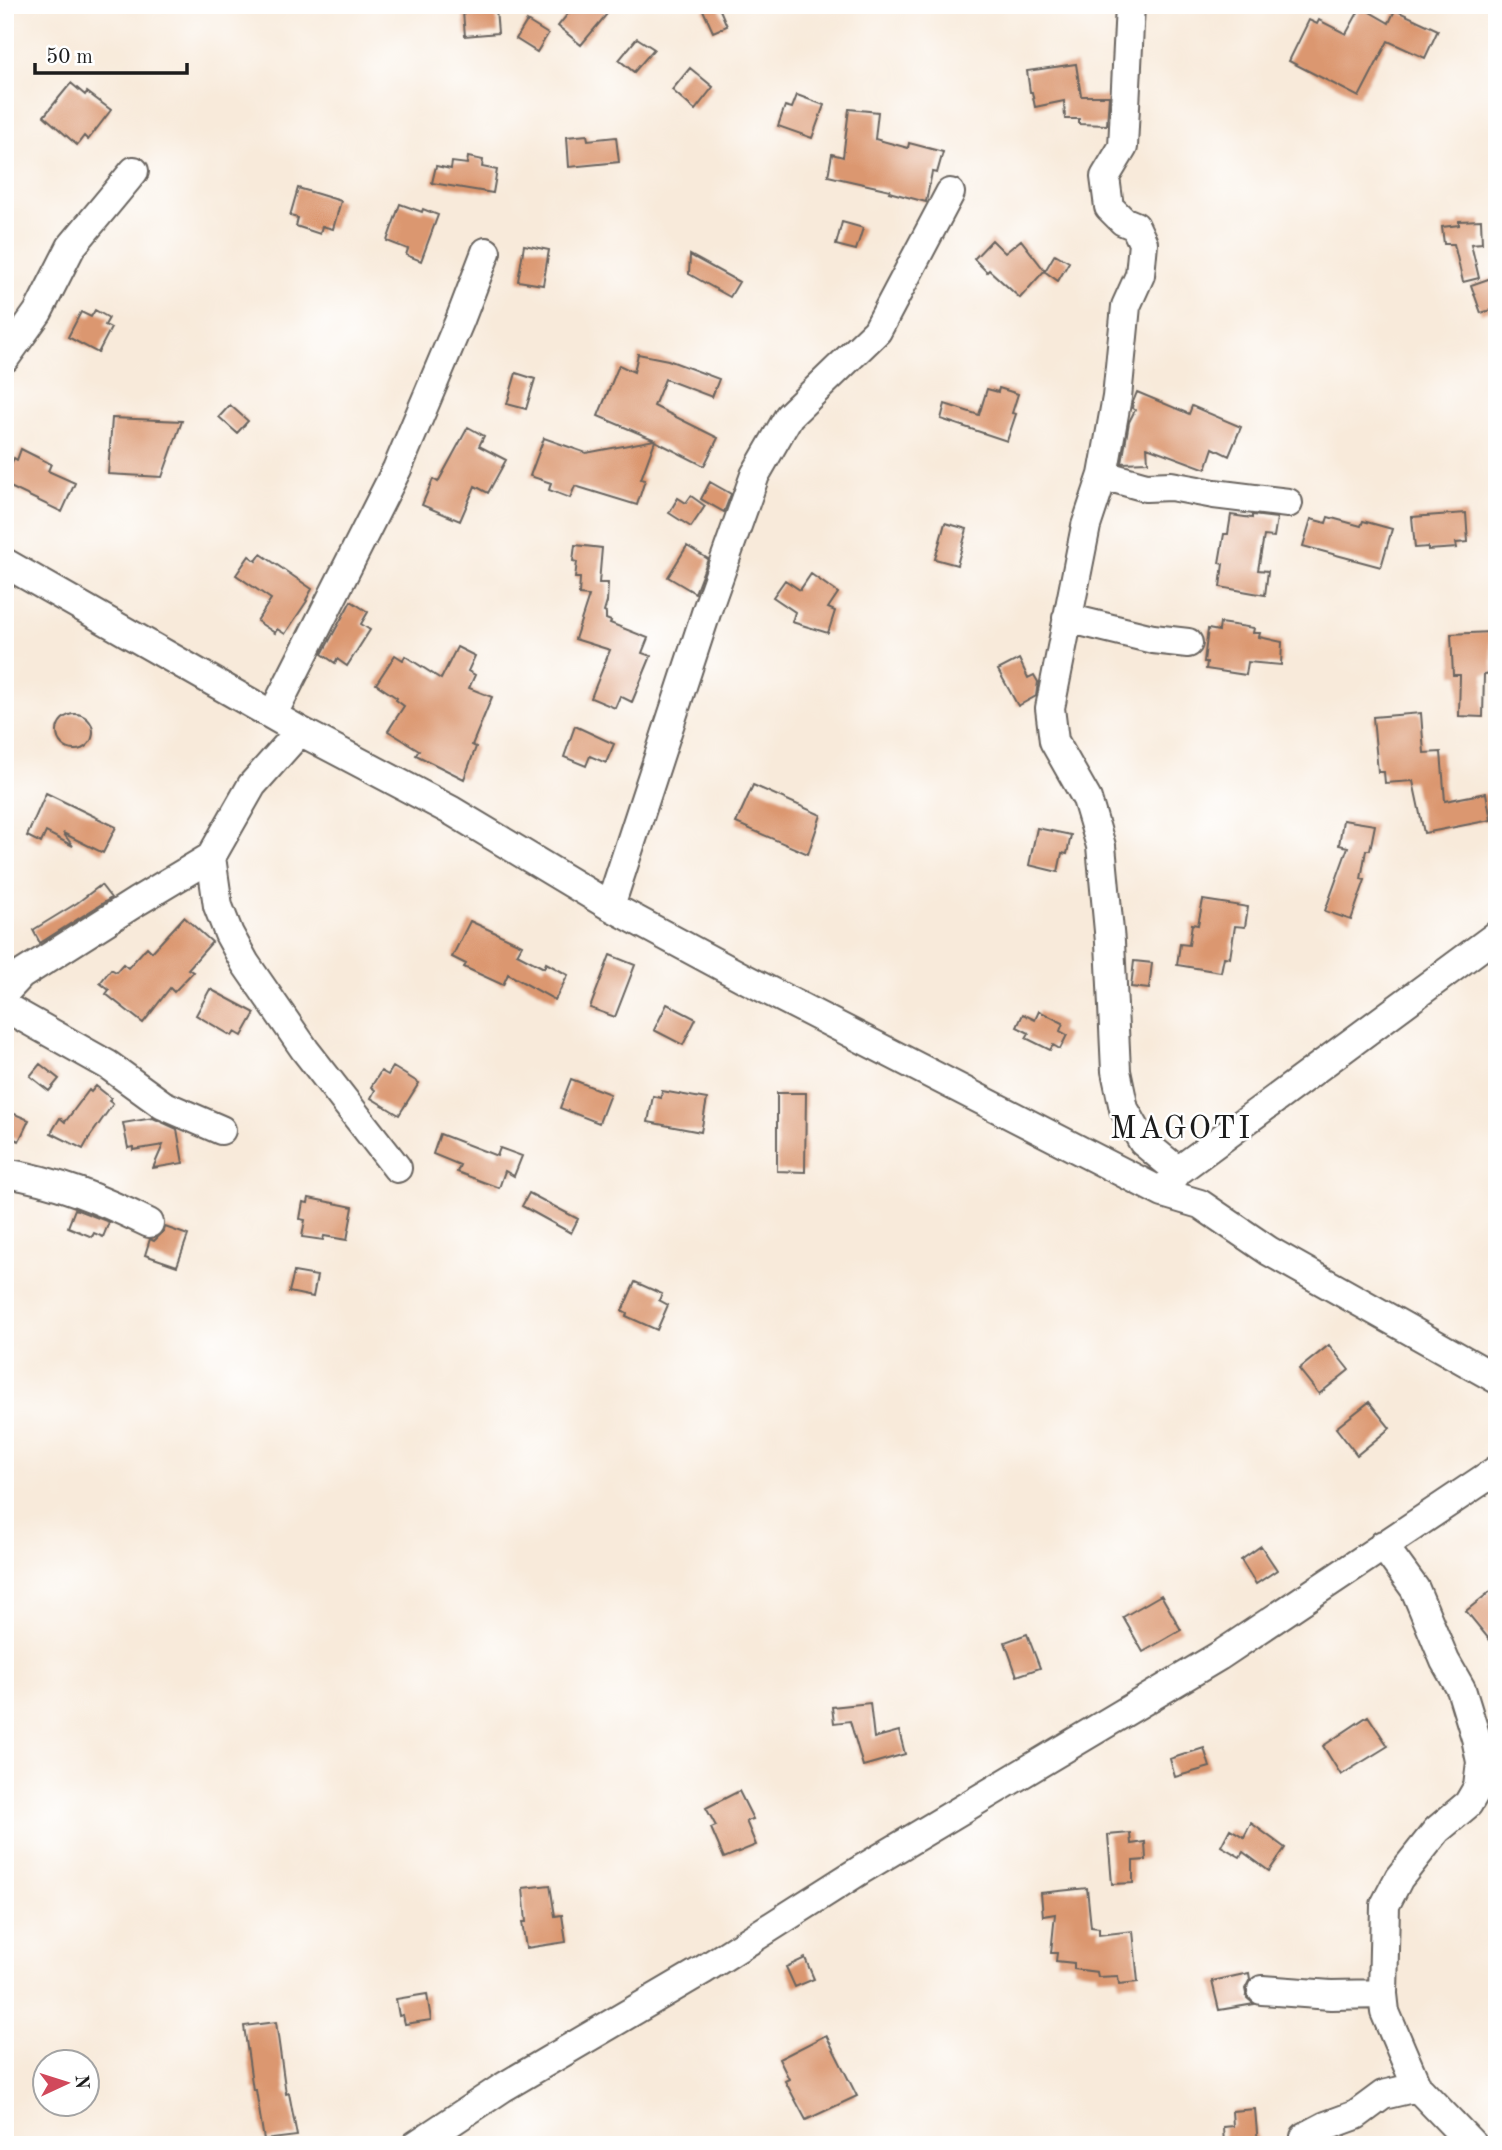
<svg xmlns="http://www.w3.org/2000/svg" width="1502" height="2150" font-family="'Old Standard TT',serif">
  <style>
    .building { fill: #db9770 }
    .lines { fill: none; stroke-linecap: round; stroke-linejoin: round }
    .minor-casing { stroke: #69645e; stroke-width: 32 }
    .minor { stroke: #fff; stroke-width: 28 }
    .labels { text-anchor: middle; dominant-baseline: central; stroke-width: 5; stroke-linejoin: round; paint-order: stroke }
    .quarter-label { font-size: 32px; letter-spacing: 2px; fill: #1c1c1c; stroke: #fff }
  </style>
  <rect width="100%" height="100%" fill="#fff"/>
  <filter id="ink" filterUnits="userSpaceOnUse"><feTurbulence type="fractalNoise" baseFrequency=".0143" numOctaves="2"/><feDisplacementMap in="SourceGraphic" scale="14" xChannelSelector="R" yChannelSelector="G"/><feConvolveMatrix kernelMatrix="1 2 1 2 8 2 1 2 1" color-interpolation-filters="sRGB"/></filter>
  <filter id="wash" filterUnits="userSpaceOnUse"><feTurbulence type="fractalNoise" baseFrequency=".00686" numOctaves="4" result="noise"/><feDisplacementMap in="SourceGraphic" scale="28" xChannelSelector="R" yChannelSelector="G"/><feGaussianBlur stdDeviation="1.57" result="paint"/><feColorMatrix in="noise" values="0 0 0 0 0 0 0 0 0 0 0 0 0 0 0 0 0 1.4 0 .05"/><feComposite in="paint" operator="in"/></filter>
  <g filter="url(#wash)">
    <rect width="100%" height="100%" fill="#f8eada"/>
    <g id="blocks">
      <path class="building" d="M575,5h21l11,9 -26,31 -23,-19z
        M714,5h4l9,21 -14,6 -10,-22z
        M1361,7l28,16 6,-13 43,20 -13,28 -37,-17 -29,56 -70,-36 20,-41 8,4 2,-4 27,14z
        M496,9l2,24 -33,3 -2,-24z
        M527,21l21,13 -11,18 -21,-13z
        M637,38l17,11 -20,23 -15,-12z
        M1076,64l5,32h28l-2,29 -28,-1v-5h-14l-1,-18 -29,6 -3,-15h-2l-3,-21z
        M690,68l23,19 -18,23 -23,-20z
        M71,83l14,12 2,-3 24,18 -23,30 -4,-4 -7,9 -33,-29z
        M797,95l27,10 -12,33 -34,-12 7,-20 7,2z
        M849,109l29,3 -3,27 33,9 1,-5 34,9 -6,21 -5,-1 -6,30 -37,-10 1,-2 -62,-14 4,-22 11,3z
        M587,135l1,5 28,-3 3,25 -50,5 -2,-30z
        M468,157l15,3 -1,7 15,3 -4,23 -61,-10 4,-17 15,3 1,-7 15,2z
        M298,188l43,13 -8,28 -11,-3 -2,8 -24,-8 2,-8 -8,-2z
        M400,204l22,8 1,-3 15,6 -17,46 -15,-6 2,-6 -21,-8z
        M1481,220l1,23 -11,1 8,34 -16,4 -9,-38h-10l-2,-17 17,-2v-4z
        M842,222l21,6 -7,22 -20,-5z
        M992,240l13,13 16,-13 24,31 10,-17 14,8 -11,19 -14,-10 -24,27 -31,-28 -2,2 -13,-13z
        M524,245l25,5 -6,35 -25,-4z
        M690,255l49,27 -9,15 -41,-23z
        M1497,276v32l-16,5 -10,-28z
        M95,310l14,8 -4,7 6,3 -13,25 -30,-16 13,-25 10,5z
        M638,354l30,6 51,19 -7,18 -47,-18 -11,27 64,32 -14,28 -49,-25 -14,38 4,1 -8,25 -62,-19 -5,12 -21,-8 2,-7 -21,-7 14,-38 42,15 69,-13 -57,-24 21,-51 15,7z
        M516,373l19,6 -9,30 -19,-5z
        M999,388l19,6 -6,19 4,1 -9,27 -66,-22 4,-15 34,11 8,-26 11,3z
        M1137,392l52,22 3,-8 49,21 -12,29 -16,-8 -7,21 -59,-22 1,15 -26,1 7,-41 6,-12 -3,-2 1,-6z
        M230,405l18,16 -11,12 -18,-16z
        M112,418l70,3 -20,56 -54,-3z
        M468,427l16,9 -5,10 27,14 -18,33 -13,-7 -15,35 -38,-16 11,-26 5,3z
        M21,449l30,15 -3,7 27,12 -13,29 -54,-26 2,-5 -5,-3v-2l9,-18 3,2z
        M710,482l21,12 -7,18 -23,-13z
        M691,496l14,10 -14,21 -22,-14 9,-15 8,5z
        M1466,513l2,29 -12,1 1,5 -29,2v-3l-13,1 -3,-31z
        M1231,515l21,3v-3l25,3 -3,19 -10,-1 -6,34 10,1 -3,24 -45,-8 3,-23 -4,-1 5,-29h4z
        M1328,517l33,9 2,-5 29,8 -11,38 -78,-21 8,-27 15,4z
        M945,523l22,6 -10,36 -22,-6z
        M575,545l27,3 -3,35h9l-1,19 -3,10 2,1v6l5,2 -1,2 38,15 -6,15 9,3 -19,46 -12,-6 -5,12 -24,-10 19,-48 -35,-11 14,-43 -10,-1 1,-17h-5l2,-16 -4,-1z
        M687,546l21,13 -13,34 -27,-16z
        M261,554l51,35 -6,11 1,1 -22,33 -8,-5 -2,4 -18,-12 14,-22 -35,-24 13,-19 7,5z
        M811,574l27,19 -10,15 7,3 -7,22 -36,-11 3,-10 -22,-15 12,-17 15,10z
        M351,601l17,11 -7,12 9,6 -23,36 -10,-7 -2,4 -13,-9z
        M1220,623l34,5 -1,5h7l-1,4 23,5 -1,23 -33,-3 -2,13 -40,-6 1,-7h-3l4,-33 11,2z
        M1490,632l3,41 -9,1 -1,43 -24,-1 1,-41h-7l-2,-41z
        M457,647l18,9 -7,15 7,4 -6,13 23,9 -20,48 4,2 -12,32 -48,-24 3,-5 -31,-19 16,-25 -8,-6 1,-2 -21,-14 19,-29 8,5 2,-4 36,23z
        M1019,659l9,19 6,-3 4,7 -2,14 -18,10 -20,-36z
        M1421,713l3,40 17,-1 4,49 41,-8 5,27 -67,13 -11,-52 -28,2 -1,-11h-6l-5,-55z
        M57 732a18 18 0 1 1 36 0a18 18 0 1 1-36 0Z
        M575,726l39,18 -8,19 -16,-7 -4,10 -22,-9z
        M753,785l68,30 -13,39 -72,-31z
        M46,793l70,34 -13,26 -40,-20 10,13 -27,-14 -5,11 -14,-7z
        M1343,820l32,5 -5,25h-4l-5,29 4,1 -14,40 -26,-9 23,-64 -9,-2z
        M1037,828l34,7 -4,19 -5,-1 -4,19 -29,-7z
        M101,885l10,13 -71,45 -7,-13 44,-27z
        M1203,900l45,7 -3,20 -10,-1 -5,32 -6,-1 -3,15 -44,-7 3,-21 9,1 3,-21 6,1z
        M184,917l28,25 -24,27 5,3 -19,20 -4,-4 -27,35 -37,-29 3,-4 -9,-7 11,-14 5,3 7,-8 5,4 19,-21 5,5z
        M470,921l52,24 -5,9 27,14 2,-5 22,12 -13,25 -47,-26 -5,11 -39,-18 2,-3 -14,-7z
        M610,955l25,10 -20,52 -25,-9z
        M1134,961l18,2 -3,26 -18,-2z
        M210,989l45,24 -13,23 -7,-4 -3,4 -36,-21z
        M667,1004l29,15 -13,26 -29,-15z
        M1039,1011l24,12 -3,8 7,4 -7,14 -7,-4 -3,5 -24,-12 3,-5 -12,-6 6,-13 12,6z
        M40,1064l19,15 -10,12 -19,-15z
        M393,1067l26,16 -20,32 -28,-17 4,-8 -4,-3 10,-16 7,4z
        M571,1079l39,15 -11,29 -39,-15z
        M96,1086l15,12 -2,3 4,3 -24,34 -6,11 -32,-16 9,-15 5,4 24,-32 2,2z
        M662,1091l45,8 -6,33 -53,-10 5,-26 8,2z
        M777,1093h29l-1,79 -28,-1z
        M5,1110l24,10 -10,21 -14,-6z
        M153,1118l24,11 6,34 -30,5 10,-23 -30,5v-3l-5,1 -5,-25z
        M440,1134l57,22 3,-8 22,8 -8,20 -9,-5 -6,17 -42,-16 3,-7 -27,-11z
        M529,1193l49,26 -7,14 -49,-27z
        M309,1198l44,9 -6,33 -23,-4 -1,4 -21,-3 3,-17 -5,-1 3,-17 5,1z
        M75,1209l34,13 -6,15 -9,-4 -2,4 -24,-10z
        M165,1227l23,8 -11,31 -32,-11 5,-16 4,2 10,-10z
        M294,1272l23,4 -4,21 -24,-5z
        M635,1282l27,12 -3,6 9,5 -11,25 -31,-14 1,-2 -5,-3z
        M1329,1345l20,25 -30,24 -20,-25z
        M1369,1402l21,26 -33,27 -21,-27z
        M1261,1546l16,24 -21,14 -15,-24z
        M1497,1586v63l-31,-38z
        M1161,1595l20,35 -38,22 -20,-35z
        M1027,1634l13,34 -23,8 -12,-34z
        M870,1703l4,35 25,-7 6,23 -42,12 -13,-45 -16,2 -2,-16z
        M1368,1716l20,30 -47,29 -18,-29z
        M1204,1748l6,19 -35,10 -5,-18z
        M739,1791l14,28 -7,2 10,24 -32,13 -13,-30 5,-2 -10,-18z
        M1251,1823l34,25 -16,23 -26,-19 -3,5 -19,-11 9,-17 14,8z
        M1130,1833l1,11 14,-2 1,18 -13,1v22l-21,1 -4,-49z
        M550,1885l5,31 7,-1 4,27 -40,6 -4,-26h4l-3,-34z
        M1087,1888l4,39 8,1v7l34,-4 5,51 -19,2 -1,-8 -20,1 -1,-5 -23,-3v-6l-18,-2 1,-8h-6l4,-39 -12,2 -2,-23z
        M805,1958l9,21 -19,8 -9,-20z
        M1249,1973l1,6 -5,10 2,9 7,6 -35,6 -7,-29z
        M427,1994l4,26 -26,4 -2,-9 -4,1 -3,-17z
        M276,2022l10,72 3,-1 8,43 -33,4 -8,-50h-3l-9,-64z
        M826,2035l31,61 -51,24 -21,-39 4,-2 -10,-20z
        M1255,2109l3,36h-34l-1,-18 10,-1 -1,-15z"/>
    </g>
  </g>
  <g filter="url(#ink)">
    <use href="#blocks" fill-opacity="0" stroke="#69645e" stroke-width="2"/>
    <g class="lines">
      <g class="minor-casing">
        <path id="minor" d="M1130,5l-7,142 -18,30 4,30 14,14 12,5 8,17 -3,32 -14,31 -9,91 -14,78 -17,51 -36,182 4,33 33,58 14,47 9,96 6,129 8,38 19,33 35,29
          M5,358l33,-46 33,-65 63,-76
          M1103,475l43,12 25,-1 43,8 74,9
          M5,563l295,168 152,80 158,95 132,71 421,216 37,11 69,47 228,128
          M1067,618l86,21 35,4
          M273,714l124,-245 63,-149 26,-68
          M211,857l7,49 11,28 16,29 60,87 92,118
          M610,906l97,-296 48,-135 34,-59 88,-85 73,-138
          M5,992l16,-17 115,-73 75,-45 41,-72 48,-54
          M5,1007l103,58 55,40 58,25
          M5,1173c52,8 97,27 144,50
          M1168,1185l10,-14 319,-236
          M1383,1545l32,44 30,72 16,28 15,49 5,24 -3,25 -10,17 -31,26 -38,48 -14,27 -2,89 2,18 32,75 56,58
          M1262,1990l69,5 52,-1
          M1305,2137l21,-11 30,-11 27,-20 34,-8
          M416,2145l86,-57 201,-118 159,-101 357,-213 278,-186"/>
      </g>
      <use href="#minor" class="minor"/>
    </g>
  </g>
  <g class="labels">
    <g class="quarter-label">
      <text x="1181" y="1130">MAGOTI</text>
    </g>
  </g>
  <rect width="1502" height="2150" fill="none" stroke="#fff" stroke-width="28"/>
  <g transform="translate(66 2083) rotate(86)"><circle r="33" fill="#ffffff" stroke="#a4a4a4" stroke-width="2"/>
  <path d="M0-5L12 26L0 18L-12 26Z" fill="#d1495b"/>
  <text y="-10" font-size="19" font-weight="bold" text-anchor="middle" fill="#1c1c1c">N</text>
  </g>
  <path d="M35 63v10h152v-10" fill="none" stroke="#1c1c1c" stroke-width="3.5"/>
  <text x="46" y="63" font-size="21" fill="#1c1c1c" stroke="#ffffff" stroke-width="5" paint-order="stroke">50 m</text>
</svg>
